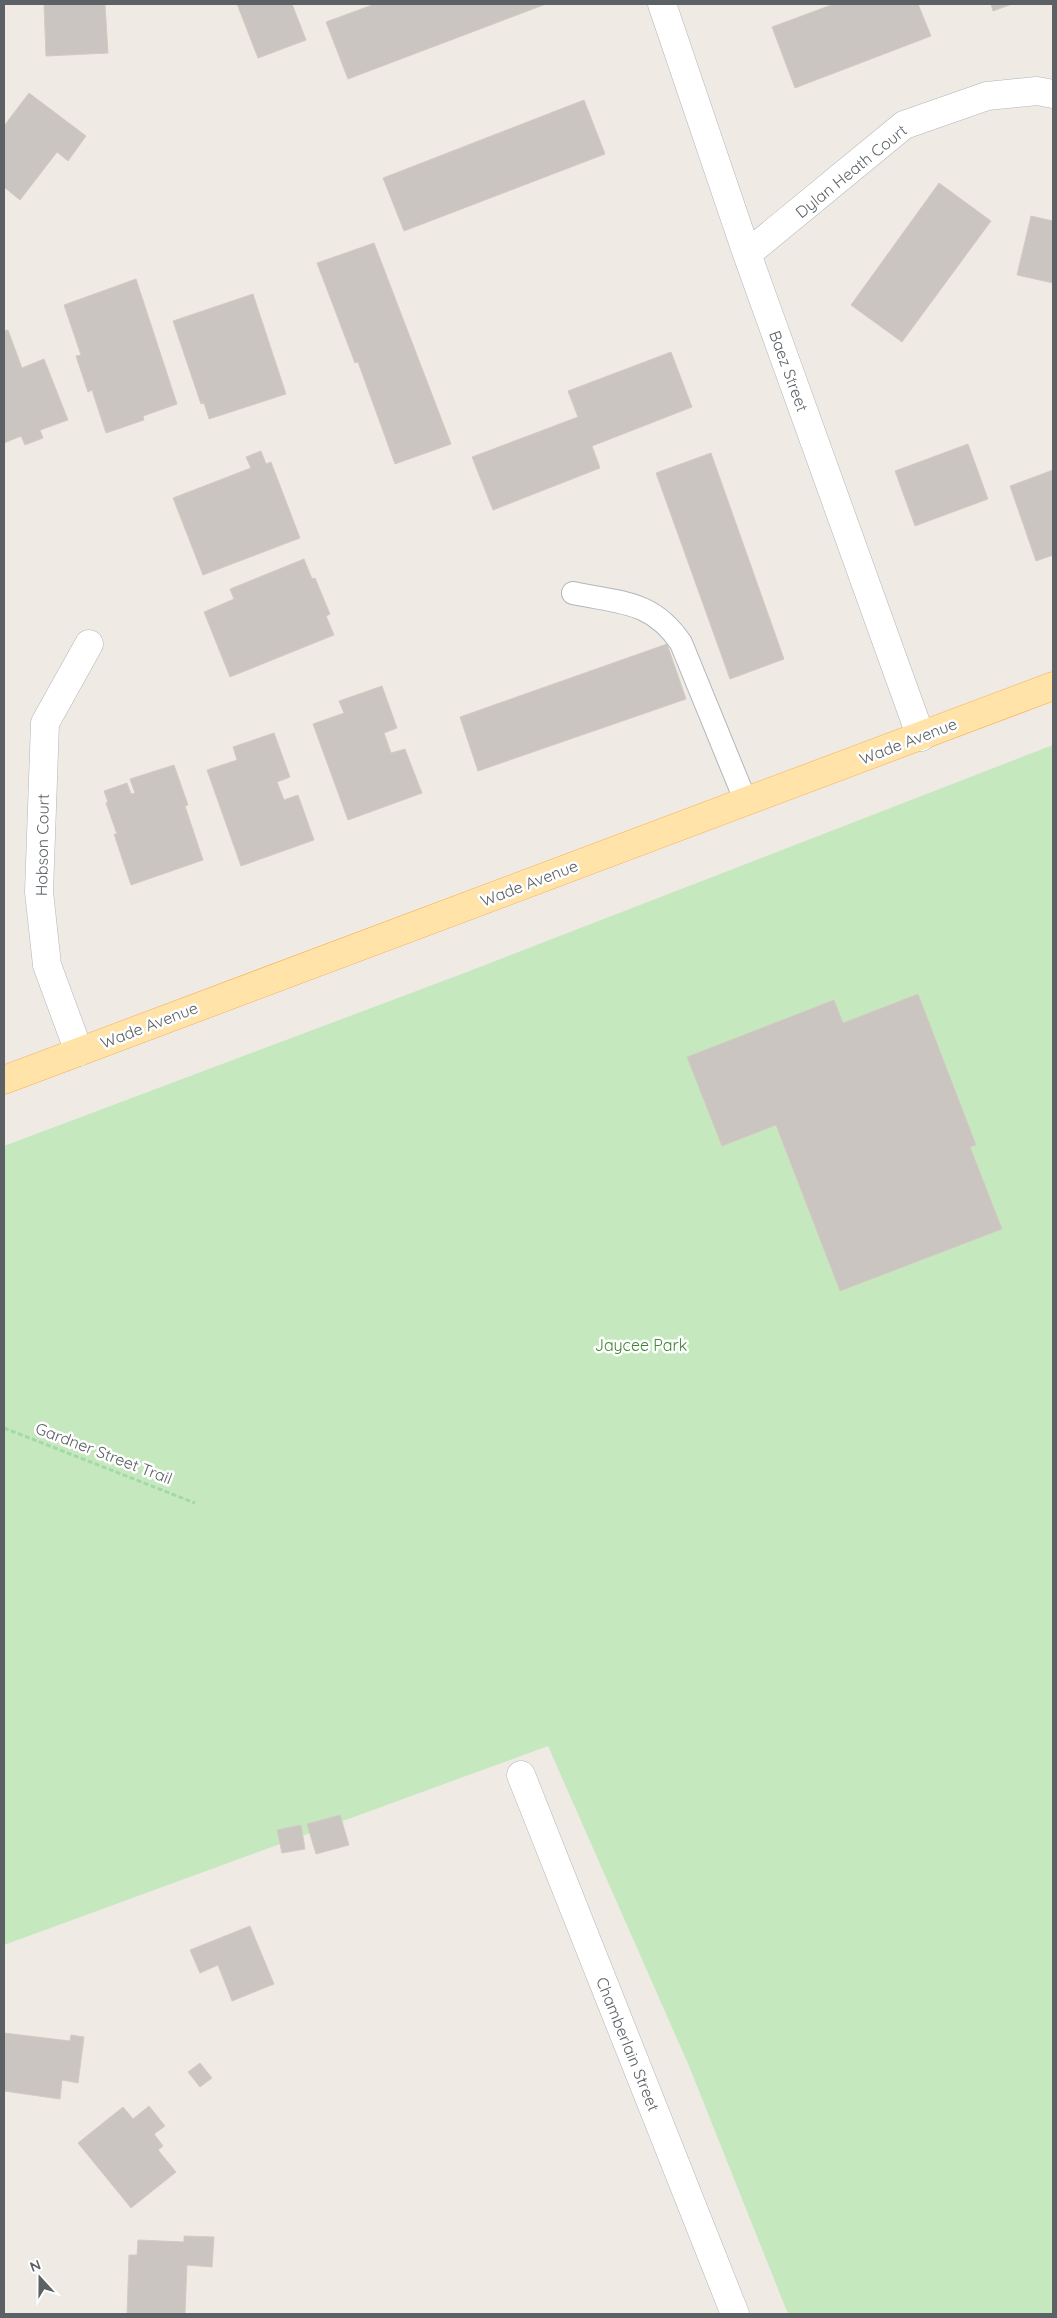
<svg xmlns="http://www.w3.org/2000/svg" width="1057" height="2318" font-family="Quicksand,sans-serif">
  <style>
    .green { fill: #c6e8bf }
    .building { fill: #cac5c0; stroke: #d4cbc2 }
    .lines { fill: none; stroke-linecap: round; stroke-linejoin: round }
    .lane-casing { stroke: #b1b6b9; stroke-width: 24 }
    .street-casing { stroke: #b1b6b9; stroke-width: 29 }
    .primary-casing { stroke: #f7af54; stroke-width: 29 }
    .path { stroke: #a1daa7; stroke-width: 3; stroke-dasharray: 5 2.5; stroke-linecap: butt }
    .lane { stroke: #fff; stroke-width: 22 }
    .street { stroke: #fff; stroke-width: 28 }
    .primary { stroke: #ffe3a8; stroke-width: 28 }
    .labels { text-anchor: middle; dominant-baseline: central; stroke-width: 5; stroke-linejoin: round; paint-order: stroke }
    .street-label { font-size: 16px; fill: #5c6165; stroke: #fff }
    .park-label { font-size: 16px; fill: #3c8631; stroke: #fff }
  </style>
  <rect width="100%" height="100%" fill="#efeae4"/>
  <path class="green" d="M1053,745v1569h-265l-99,-248 -141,-320 -544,199v-799l463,-174z"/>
  <path class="building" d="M44,4h61l3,49 -62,3z
    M237,4h55l14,36 -48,18z
    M375,4h171l-198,75 -22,-57z
    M834,4h84l13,32 -136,52 -23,-61z
    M991,4h21l-19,7z
    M29,93l57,43 -18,25 -11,-9 -37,48 -16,-13v-61z
    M584,100l21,54 -201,77 -21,-53z
    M939,183l52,38 -89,121 -51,-37z
    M1031,216l22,5v62l-36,-8z
    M374,243l77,201 -56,20 -37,-102 -3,1 -38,-100z
    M136,279l41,125 -34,12 1,4 -38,13 -14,-43 -4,2 -12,-36 5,-1 -17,-50z
    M253,294l33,100 -77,25 -5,-16 -3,1 -28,-83z
    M8,330l14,38 22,-9 24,61 -28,10 3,8 -18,7 -4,-9 -17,7v-112z
    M671,352l21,55 -100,39 8,22 -107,42 -21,-53 106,-40 -10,-26z
    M968,444l20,55 -73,27 -20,-55z
    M261,451l5,13 5,-2 29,76 -97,37 -30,-77 78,-30 -5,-11z
    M711,453l73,206 -54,20 -74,-206z
    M1053,470v85l-17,6 -26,-75z
    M304,559l8,20 3,-1 15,36 -4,2 8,19 -104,42 -26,-65 30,-13 -4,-10z
    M667,644l19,55 -208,72 -18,-54z
    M382,686l15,42 -13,5 7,20 14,-4 17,44 -74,27 -35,-96 31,-11 -5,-12z
    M274,733l16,44 -13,5 7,18 14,-5 16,45 -73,26 -34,-96 30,-10 -4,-13z
    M174,765l14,40 -3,1 18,54 -72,25 -17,-51h3l-11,-31 2,-1 -4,-11 23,-8 4,11 4,-1 -5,-14z
    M918,994l58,151 -6,2 32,82 -162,62 -64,-166 -54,21 -35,-89 147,-57 9,23z
    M340,1815l9,30 -33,9 -9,-30z
    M301,1825l4,24 -23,4 -5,-23z
    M250,1926l24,58 -42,17 -14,-36 -18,8 -10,-23z
    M4,2033l66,8 1,-6 13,2 -6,46 -16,-3 -2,19 -56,-8z
    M200,2063l12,15 -12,9 -12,-15z
    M149,2106l16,20 -11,8 9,12 -5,4 18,22 -45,36 -53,-65 45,-36 10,12z
    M184,2236l30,1 -2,30 -25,-2 -2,49h-58l2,-59h8l1,-15 46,2z"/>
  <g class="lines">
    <g class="lane-casing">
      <path id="lane" d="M573,593c47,10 79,7 108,50l65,159"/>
    </g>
    <g class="street-casing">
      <path id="street" d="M662,4l85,250 174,483
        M747,254l157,-129 83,-29 50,-5 16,3
        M79,1052l-32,-87 -8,-73 6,-169 44,-79
        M521,1775l214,539"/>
    </g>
    <g class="primary-casing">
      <path id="primary" d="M4,1080l1049,-394"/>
    </g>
    <path class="path" d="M4,1428l191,75"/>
    <use href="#lane" class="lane"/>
    <use href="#street" class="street"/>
    <use href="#primary" class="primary"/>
  </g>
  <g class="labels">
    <g class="street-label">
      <text transform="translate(851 171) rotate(-39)">Dylan Heath Court</text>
      <text transform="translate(789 371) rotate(70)">Baez Street</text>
      <text transform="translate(908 741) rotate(-21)">Wade Avenue</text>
      <text transform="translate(42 845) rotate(-89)">Hobson Court</text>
      <text transform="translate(529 883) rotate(-21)">Wade Avenue</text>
      <text transform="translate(149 1025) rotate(-21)">Wade Avenue</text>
      <text transform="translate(104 1453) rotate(21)">Gardner Street Trail</text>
      <text transform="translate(628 2044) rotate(68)">Chamberlain Street</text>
    </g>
    <g class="park-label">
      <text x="641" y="1345">Jaycee Park</text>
    </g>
  </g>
  <rect width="1057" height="2318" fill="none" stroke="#5c6165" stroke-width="10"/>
  <g transform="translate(40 2278) rotate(339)" stroke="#ffffff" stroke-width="4" paint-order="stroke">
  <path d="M0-4L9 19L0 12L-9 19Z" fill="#5c6165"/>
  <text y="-8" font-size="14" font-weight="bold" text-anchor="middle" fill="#5c6165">N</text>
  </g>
</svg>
